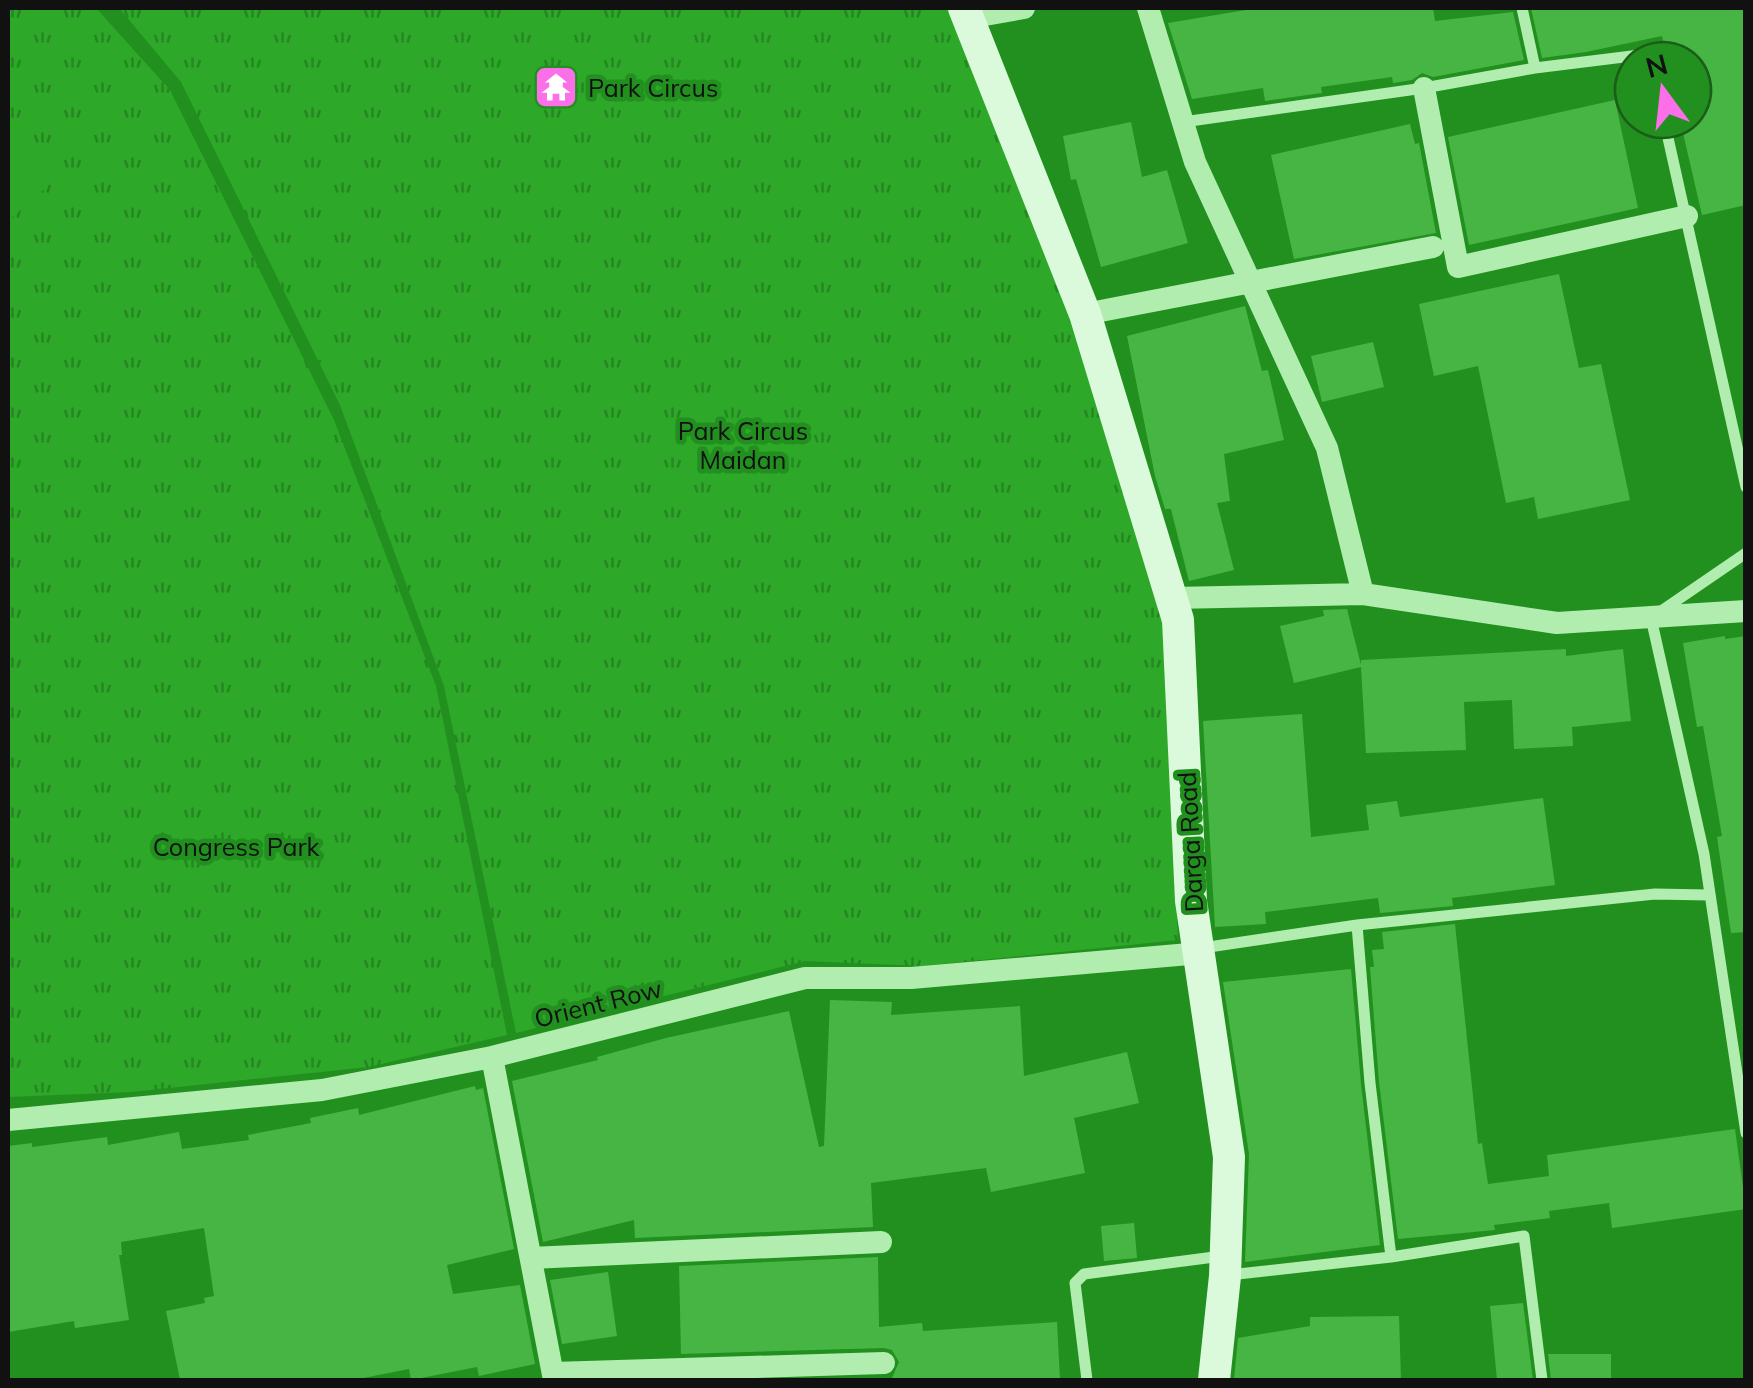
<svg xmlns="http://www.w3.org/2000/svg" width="1753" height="1388" font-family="Mulish,sans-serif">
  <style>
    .park { fill: url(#park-tufts) }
    .pitch { fill: #2da828 }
    .building { fill: #46b544 }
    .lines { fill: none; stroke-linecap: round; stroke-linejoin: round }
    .lane { stroke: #b1edaf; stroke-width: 11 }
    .street { stroke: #b1edaf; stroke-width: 22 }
    .secondary { stroke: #dbfadb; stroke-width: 32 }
    .labels { text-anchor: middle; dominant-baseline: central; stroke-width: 9; stroke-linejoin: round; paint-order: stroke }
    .poi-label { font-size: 25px; fill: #111; stroke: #21901f; text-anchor: start }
    .park-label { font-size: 25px; fill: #111; stroke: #21901f }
    .street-label { font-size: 25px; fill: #111; stroke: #21901f }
  </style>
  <defs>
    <pattern id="park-tufts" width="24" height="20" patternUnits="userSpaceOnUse" patternTransform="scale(2.5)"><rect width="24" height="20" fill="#2da828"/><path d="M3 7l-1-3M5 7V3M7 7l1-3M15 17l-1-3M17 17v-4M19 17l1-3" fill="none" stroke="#258721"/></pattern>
  </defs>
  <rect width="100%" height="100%" fill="#21901f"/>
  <path class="park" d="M8,8h88l74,82 164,330 102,266 71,349 -139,32 -237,25 -123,5z
    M119,8h831l140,322 73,292 15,318 -257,26 -116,-5 -289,72 -72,-347 -104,-281 -159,-323z"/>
  <path class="pitch" d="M8,119l31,35 9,32 -40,35z"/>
  <path class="building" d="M1258,8h175l2,13 78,-9 11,48 -91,17 -11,-4 -10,7 -19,3 -1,-6 -71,10 1,6 -57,8 -2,-13 -71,11 -24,-76z
    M1531,8h215v197l-44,10 -22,-95h13v-60h-26l-5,-24 -76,16 -44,6z
    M1615,100l23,108 -169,37 -21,-108z
    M1131,122l11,55 25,-7 21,73 -87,24 -25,-88 -5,1 -8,-44z
    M1410,124l5,20 4,-1 17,90 -142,26 -23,-104z
    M1559,274l20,94 22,-4 29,136 -92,19 -4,-22 -28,6 -28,-137 -44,10 -15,-72z
    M1245,306l17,65 6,-1 16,70 -60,14 6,47 -13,2 17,67 -45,11 -18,-72h-6l-10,-33 -28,-140z
    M1373,342l11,45 -62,15 -11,-46z
    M1347,609l14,56v-5l205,-11v7l57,-7 8,72 -59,6 1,19 -59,3 -2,-49 -48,2 2,48 -100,3 -5,-86 -67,16 -14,-57 44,-10 -1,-6z
    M1725,636v3l21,-3v296l-15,1 -14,-96 5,-1 -19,-110 -6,1 -14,-84z
    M1302,714l9,123 58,-7 -3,-25 31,-4 3,16 143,-19 12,87 -103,13 1,8 -73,7 -2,-15 -113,14 1,12 -51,3 -12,-206z
    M1455,924l23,220 4,-1 6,41 61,-8 -2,-21 188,-26 11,80 -134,19 -3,-25 -60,8 1,7 -56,7 1,5 -97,9 -19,-157 -9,-115h4l-2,-17 12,-1 -2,-17z
    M1351,969l10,115 19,161 -135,17 4,-108 -26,-172z
    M830,1000l62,2 -1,13 129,-9 4,70 103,-24 12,51 -65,15 11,55 -94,19 -5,-24 -115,15 2,44 -238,11 -1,-18 -91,22 -31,-161 86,-21 -1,-3 69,-19 123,-27 30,136 5,-1z
    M475,1086l1,4 7,-2 31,161 -67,16 6,29 67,-9 15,79 -56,12 -2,-9 -66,13 -2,-11 -56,11h-173l-14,-69 39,-8 -1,-5 10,-2 -10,-68 -83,14 1,13h-3l10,65 -54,8 -1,-7 -66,11v-186l24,-3v4l75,-10 1,8 71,-13 3,17 67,-9 -1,-5 63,-12 -1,-5 48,-10 1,7z
    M1134,1223l3,35 -33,3 -3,-35z
    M878,1257l1,70 43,-4 1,8 134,-9 3,58h-169l8,-18 -7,-12 -8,-2 -203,6 -2,-88z
    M608,1272l9,64 -55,8 -12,-64z
    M1523,1303l10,77h-36l-7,-74z
    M1399,1316l2,64h-167l4,-42 72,-12v-9z
    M1548,1354h63v26h-60z"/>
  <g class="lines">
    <path class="lane" d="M1522,8l13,60 113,-14 1,6
      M1664,120l82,367
      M1183,122l241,-34 111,-20
      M1746,553l-95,65 53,236 42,279
      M1357,925l13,158 21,174
      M1202,948l155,-23 298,-31 53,1
      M1229,1275l162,-18 133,-21 18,144
      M1087,1380l-12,-97 9,-9 138,-18"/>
    <path class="street" d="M1148,8l47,154 132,286 36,146
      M968,18l56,-10
      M1424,88l34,179 229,-51
      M1085,314l348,-67
      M1172,598l191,-4 194,29 189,-12
      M492,1057l62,323
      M8,1120l314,-30 170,-33 313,-79h106l290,-25
      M531,1258l350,-16
      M553,1373l331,-10"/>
    <path class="secondary" d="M964,8l121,306 93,306 13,281 38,256 -4,119 -11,104"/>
  </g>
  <defs>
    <g id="temple-square" transform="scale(2.25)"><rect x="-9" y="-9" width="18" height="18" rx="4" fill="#fb6fe9" stroke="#21901f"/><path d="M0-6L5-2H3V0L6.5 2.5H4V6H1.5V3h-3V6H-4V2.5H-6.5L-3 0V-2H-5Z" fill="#fff"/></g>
  </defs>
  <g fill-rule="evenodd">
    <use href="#temple-square" x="556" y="87"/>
  </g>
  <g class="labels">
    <g class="poi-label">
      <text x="588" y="87">Park Circus</text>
    </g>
    <g class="park-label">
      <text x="743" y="430">Park Circus<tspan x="743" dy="29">Maidan</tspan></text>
      <text x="236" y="846">Congress Park</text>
    </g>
    <g class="street-label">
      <text transform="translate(1190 842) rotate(-93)">Darga Road</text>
      <text transform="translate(598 1003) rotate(-14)">Orient Row</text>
    </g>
  </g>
  <rect width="1753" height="1388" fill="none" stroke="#111111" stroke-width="20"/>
  <g transform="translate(1663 90) rotate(345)"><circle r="48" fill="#21901f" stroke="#1b5d19" stroke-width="2.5"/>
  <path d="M0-8L18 38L0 25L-18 38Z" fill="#fb6fe9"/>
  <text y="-15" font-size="28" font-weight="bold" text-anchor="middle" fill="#111111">N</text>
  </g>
</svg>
